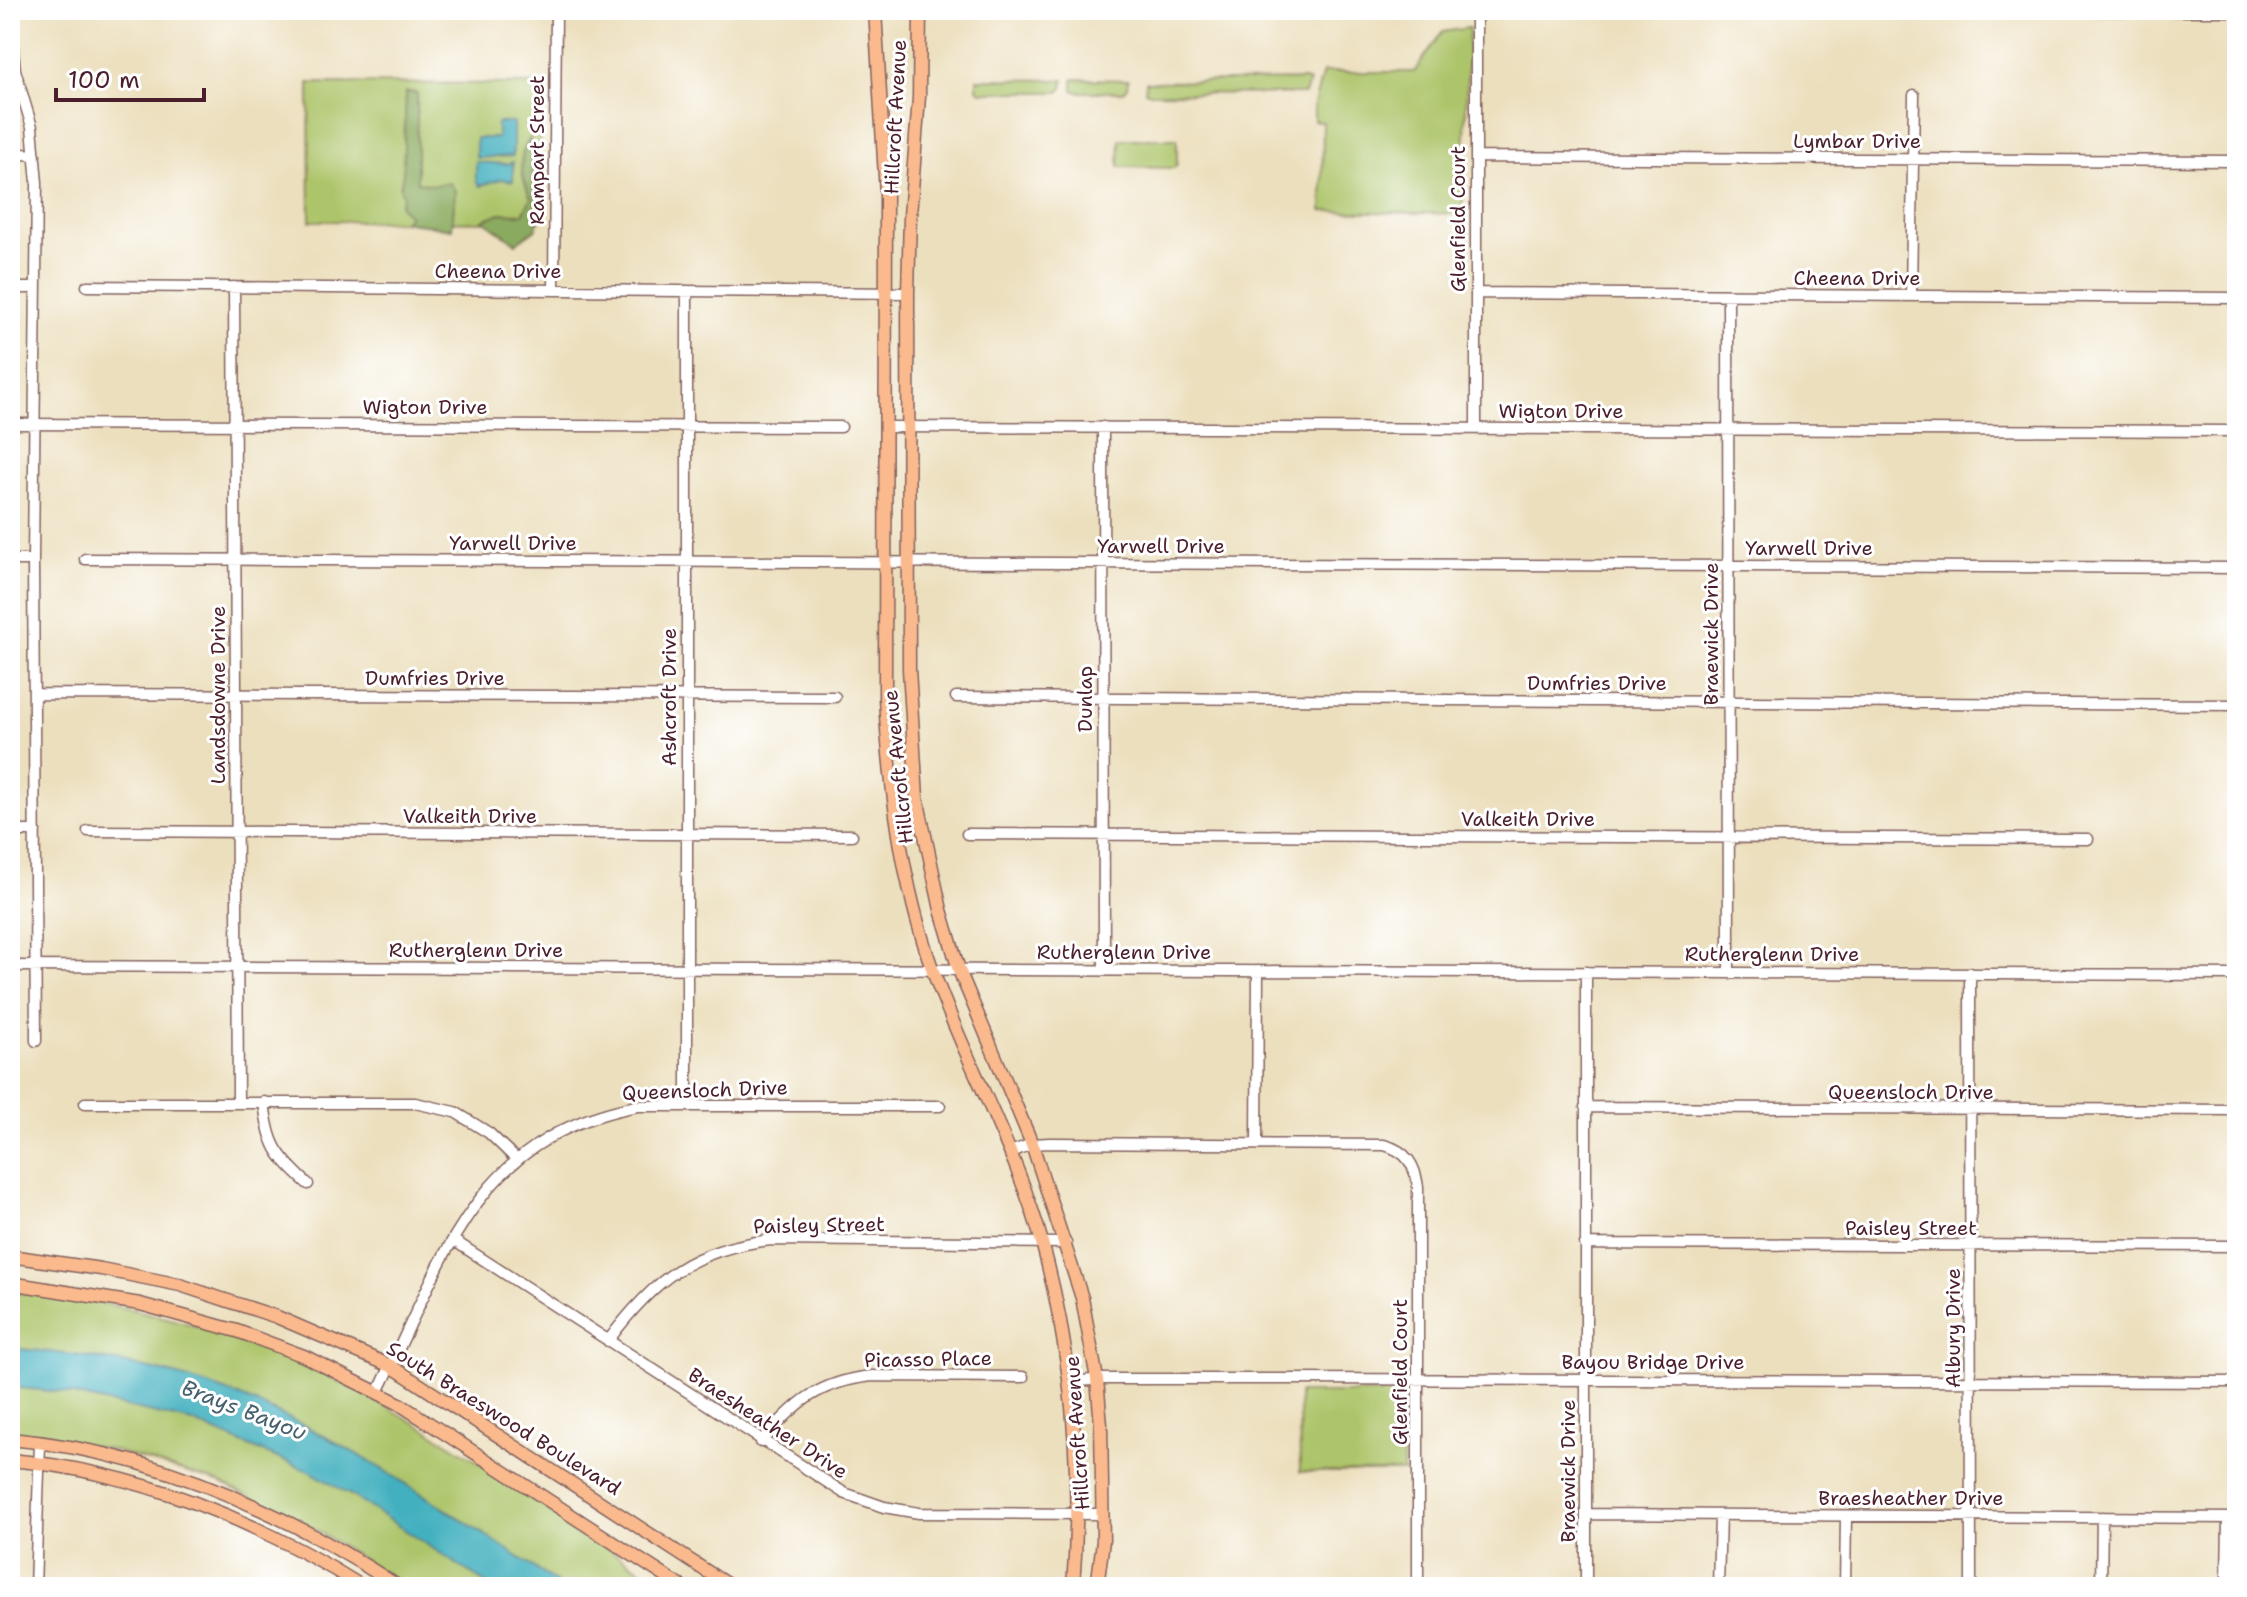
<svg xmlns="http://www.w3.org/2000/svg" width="2247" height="1597" font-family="'Shantell Sans',sans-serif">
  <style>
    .green { fill: #adc56a; stroke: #7c724a; stroke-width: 2 }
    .forest { fill: #8aaa5e; stroke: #6a6444; stroke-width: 2 }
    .water { fill: #42b0bf; stroke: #466875; stroke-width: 2 }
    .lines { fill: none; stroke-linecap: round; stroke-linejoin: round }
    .minor-casing { stroke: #83625e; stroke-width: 13 }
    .major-casing { stroke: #83625e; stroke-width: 15 }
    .minor { stroke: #fff; stroke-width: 10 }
    .major { stroke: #fbba8d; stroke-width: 12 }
    .labels { text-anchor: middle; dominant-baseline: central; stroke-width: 6; stroke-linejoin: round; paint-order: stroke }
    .street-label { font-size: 20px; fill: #4a1f2b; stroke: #fff }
    .water-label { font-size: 22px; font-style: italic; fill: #46606e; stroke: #fff }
  </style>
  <rect width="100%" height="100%" fill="#fff"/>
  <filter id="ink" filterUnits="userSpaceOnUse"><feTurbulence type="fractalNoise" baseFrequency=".0125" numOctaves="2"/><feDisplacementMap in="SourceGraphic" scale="16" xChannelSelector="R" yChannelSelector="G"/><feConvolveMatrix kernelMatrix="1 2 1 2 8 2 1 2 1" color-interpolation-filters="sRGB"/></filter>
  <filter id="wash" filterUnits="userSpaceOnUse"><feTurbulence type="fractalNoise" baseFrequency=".006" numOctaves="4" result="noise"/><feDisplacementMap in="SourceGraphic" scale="32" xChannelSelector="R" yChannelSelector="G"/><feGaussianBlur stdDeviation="1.8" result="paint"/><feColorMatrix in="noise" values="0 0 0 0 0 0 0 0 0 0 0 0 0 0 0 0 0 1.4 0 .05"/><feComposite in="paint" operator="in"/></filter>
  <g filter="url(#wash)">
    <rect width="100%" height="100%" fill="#ecdfbd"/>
    <path class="green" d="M1469,28l-7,186 -140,-3 1,-89 -9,-1v-17l9,-32h91l28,-40z
      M977,79l87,1 -1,8 -4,4h-78l-4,-3z
      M1073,79l55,1 -1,8 -4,4h-45l-5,-2z
      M1305,80l4,2 -5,12 -154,-1 -5,-2 1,-9z
      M309,83l230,1v138l-229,-1z
      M1120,139h57v25l-3,4 -55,-1z
      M10,1292c134,9 270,53 386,120 94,53 181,117 271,175h-260l-99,-62 -90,-43 -106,-32 -63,-12 -39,-4z
      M1299,1393h104v79h-103z"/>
    <path class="forest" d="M406,92l11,1v89l17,3 16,-2 5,8 -3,38 -49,-8 6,-5 -9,-10 3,-11 -3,-7 3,-15z
      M530,138l7,90 -21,15 -33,-23 17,-7 23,1 8,-16c-10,-21 -15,-40 -1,-60z"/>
    <path class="water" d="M497,123h16v33l-37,2v-20h21z
      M476,162l32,2 5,-2v19l-12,-2 -21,7 -4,-5z
      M10,1348c72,6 153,19 221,45 120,47 225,123 332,194h-71l-138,-90 -43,-25 -119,-50 -132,-30 -50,-5z"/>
  </g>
  <g filter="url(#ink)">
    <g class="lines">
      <g class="minor-casing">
        <path id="minor" d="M1476,10v419
          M1887,10l350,1
          M10,22l5,48 17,57 5,56 -4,377 3,481
          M10,153l25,2
          M1476,157l761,4
          M87,286l821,7
          M234,287l4,815
          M10,288h25
          M554,290l2,-280
          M687,291v813
          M1476,293l761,5
          M1728,295l1,677
          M1911,296l3,-201
          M10,424l831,3
          M885,427l1352,4
          M1103,427l1,543
          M85,559l2152,9
          M10,560h23
          M35,694l800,3
          M956,697l1281,8
          M10,831h25
          M88,831l764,4
          M967,834l1121,5
          M10,966l2227,9
          M1586,972v615
          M1970,973l1,614
          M264,1102c5,43 12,53 44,82
          M85,1103h330l40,9 34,21 27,26
          M1585,1107l652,3
          M1257,1144l1,-173
          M1010,1152l22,-8 17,-1 335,2c23,6 31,20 34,42v400
          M453,1240l391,253 40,14 35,6 184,1
          M1585,1244l652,2
          M608,1341c46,-62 84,-92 163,-101l295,3
          M1069,1382l34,-3h180l954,3
          M378,1392c66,-131 95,-255 259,-286h303
          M761,1442c35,-40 57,-60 111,-66l151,1
          M1586,1514l651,4
          M2227,1580l1,-62
          M35,1587l5,-144
          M1718,1587l2,-72
          M1845,1587l1,-71
          M2101,1587l1,-70"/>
      </g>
      <g class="major-casing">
        <path id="major" d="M875,10l11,184 -1,504c5,92 17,186 48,273 33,93 84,179 110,275 30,111 39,227 30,341
          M920,10l-1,87 -9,119 -2,77 1,376 8,129 24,112 18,60 73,174 50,154 15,81 4,46 2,116 -6,46
          M10,1256l91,13 79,16 97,32 114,49 340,221
          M10,1283l130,21 97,27 67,25 94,47 284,184
          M10,1439c141,12 272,71 389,148
          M10,1460c126,11 247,60 353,127"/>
      </g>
      <use href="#minor" class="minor"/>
      <use href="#major" class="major"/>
    </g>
  </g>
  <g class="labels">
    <g class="street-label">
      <text transform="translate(895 117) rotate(-87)">Hillcroft Avenue</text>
      <text x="1857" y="141">Lymbar Drive</text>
      <text transform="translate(537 150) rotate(-90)">Rampart Street</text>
      <text transform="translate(1458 219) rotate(-90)">Glenfield Court</text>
      <text x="498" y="271">Cheena Drive</text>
      <text x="1857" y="278">Cheena Drive</text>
      <text x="425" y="407">Wigton Drive</text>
      <text x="1561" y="411">Wigton Drive</text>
      <text x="513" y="543">Yarwell Drive</text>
      <text x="1161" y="546">Yarwell Drive</text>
      <text x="1809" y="548">Yarwell Drive</text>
      <text transform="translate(1711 634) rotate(-90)">Braewick Drive</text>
      <text x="435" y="678">Dumfries Drive</text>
      <text x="1597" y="683">Dumfries Drive</text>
      <text transform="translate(218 695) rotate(-90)">Landsdowne Drive</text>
      <text transform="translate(669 697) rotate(-90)">Ashcroft Drive</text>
      <text transform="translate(1085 699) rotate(-90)">Dunlap</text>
      <text transform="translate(898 767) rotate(-96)">Hillcroft Avenue</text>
      <text x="470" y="816">Valkeith Drive</text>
      <text x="1528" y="819">Valkeith Drive</text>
      <text x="476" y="950">Rutherglenn Drive</text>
      <text x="1124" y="952">Rutherglenn Drive</text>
      <text x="1772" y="954">Rutherglenn Drive</text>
      <text transform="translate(705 1090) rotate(-2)">Queensloch Drive</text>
      <text x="1911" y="1092">Queensloch Drive</text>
      <text transform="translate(819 1225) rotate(-1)">Paisley Street</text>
      <text x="1911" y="1228">Paisley Street</text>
      <text transform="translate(1953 1328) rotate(-90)">Albury Drive</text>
      <text transform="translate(928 1359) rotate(-1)">Picasso Place</text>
      <text x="1653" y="1362">Bayou Bridge Drive</text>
      <text transform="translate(1400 1372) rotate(-90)">Glenfield Court</text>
      <text transform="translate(504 1418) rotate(32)">South Braeswood Boulevard</text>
      <text transform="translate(768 1423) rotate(33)">Braesheather Drive</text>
      <text transform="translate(1077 1433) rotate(-94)">Hillcroft Avenue</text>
      <text transform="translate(1568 1471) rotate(-90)">Braewick Drive</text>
      <text x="1911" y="1498">Braesheather Drive</text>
    </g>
    <g class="water-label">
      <text transform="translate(244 1410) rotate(21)">Brays Bayou</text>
    </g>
  </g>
  <rect width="2247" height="1597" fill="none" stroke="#fff" stroke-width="40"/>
  <path d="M56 88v12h148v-12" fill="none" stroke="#4a1f2b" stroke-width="4"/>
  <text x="68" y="88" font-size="24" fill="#4a1f2b" stroke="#ffffff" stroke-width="6" paint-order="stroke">100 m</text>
</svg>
